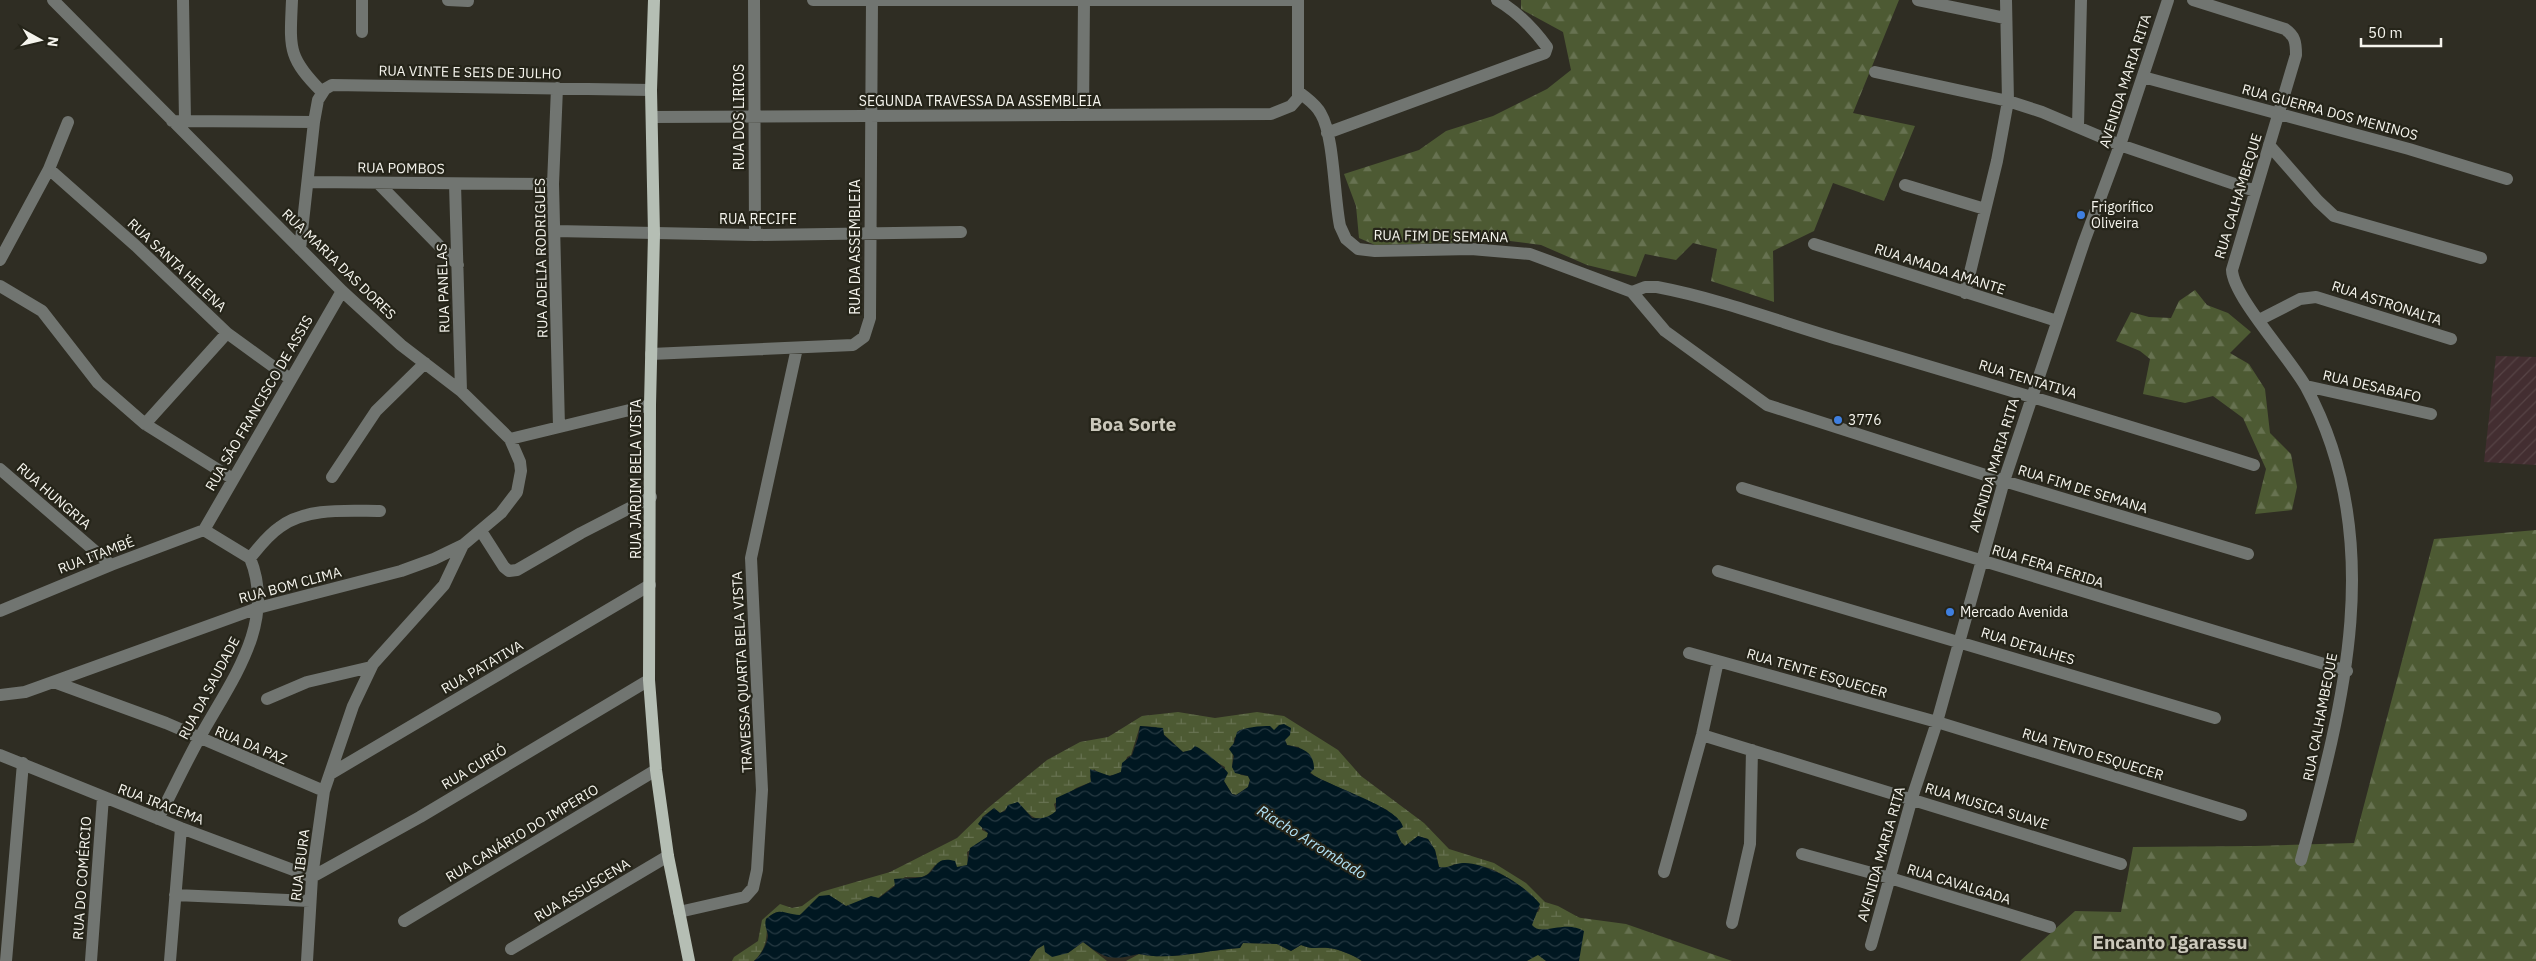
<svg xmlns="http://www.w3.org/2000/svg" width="2536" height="961" font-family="'IBM Plex Sans',sans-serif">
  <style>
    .industrial { fill: url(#industrial-furrows) }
    .forest { fill: url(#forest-firs) }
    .wetland { fill: url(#wetland-marsh) }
    .water { fill: url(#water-waves) }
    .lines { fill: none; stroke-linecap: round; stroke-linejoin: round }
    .minor { stroke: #717571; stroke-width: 12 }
    .major { stroke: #b5beb4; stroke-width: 12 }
    .shop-dot { fill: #3f7fe0; stroke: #252419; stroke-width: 2 }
    .labels { text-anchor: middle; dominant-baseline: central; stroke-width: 4.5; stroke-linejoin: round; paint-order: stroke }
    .street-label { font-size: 14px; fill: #f5f4ed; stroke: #252419 }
    .poi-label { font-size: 14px; fill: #f5f4ed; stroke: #252419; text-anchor: start }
    .water-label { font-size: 15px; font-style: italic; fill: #b3e4f8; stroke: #252419 }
    .district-label { font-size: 19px; font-weight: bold; fill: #cbc8bb; stroke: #252419 }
  </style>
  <defs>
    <pattern id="industrial-furrows" width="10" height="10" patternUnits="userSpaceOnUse" patternTransform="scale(1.25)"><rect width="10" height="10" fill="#432e31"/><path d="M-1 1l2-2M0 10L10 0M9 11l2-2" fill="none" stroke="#564345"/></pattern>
    <pattern id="forest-firs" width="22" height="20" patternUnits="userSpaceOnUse" patternTransform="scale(1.25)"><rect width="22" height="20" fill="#4d5a33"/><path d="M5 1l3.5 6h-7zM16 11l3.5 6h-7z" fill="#677251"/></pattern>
    <pattern id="wetland-marsh" width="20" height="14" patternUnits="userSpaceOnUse" patternTransform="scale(1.25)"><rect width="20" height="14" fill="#4d5a33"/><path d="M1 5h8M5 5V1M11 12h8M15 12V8" fill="none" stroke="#677251"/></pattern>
    <pattern id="water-waves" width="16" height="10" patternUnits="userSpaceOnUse" patternTransform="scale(1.25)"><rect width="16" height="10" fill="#001721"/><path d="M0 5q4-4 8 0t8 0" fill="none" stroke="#263942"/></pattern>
  </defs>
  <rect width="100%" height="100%" fill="#2f2d23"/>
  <path class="industrial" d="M2496,356l40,1v108l-52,-3z"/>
  <path class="forest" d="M1521,0h378l-46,113 62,13 -31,75 -51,-18 -19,48 -41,20 1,51 -63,-21 6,-32 -24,-6 -17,17 -31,-6 -9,23 -49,-12 -46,-20 -31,-4 -135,4 -16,-7 -3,-32 -12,-32 75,-24 27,-19 47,-15 54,-27 24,-19 -8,-38 -42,-23z
    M2195,290l12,15 21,8 23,19 -21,21 19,11 16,25 5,44 21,21 6,33 -5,23 -37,4 11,-45 -23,-51 -30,-22 -28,7 -42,-9 7,-35 -10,-8 -24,-10 15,-29 18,5 22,1 8,-17z
    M2536,530v431h-516l55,-50 46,1 12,-65 122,-1 99,-3 80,-304z
    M1530,911l96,13 106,37h-303z"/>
  <path class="wetland" d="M1178,712l37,6 42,-6 27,4 54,34 23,26 63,47 25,26 45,14 32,20 19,19 13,4 31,17 -5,8c-19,-13 -42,6 -52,-6l8,-17c-7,-15 -38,-37 -55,-41 -10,-3 -21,-2 -31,-3l-6,5 -9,-2 -4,-17 -7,-11 -10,-3 -13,10 -4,-4 -5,-11 4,-2 -13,-19 -71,-33 -6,-5 -11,-25 -12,-2c-5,-17 -25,-16 -40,-17l-13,10 -2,29 9,8 7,1 2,4 -2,7 -11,8 -5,-1 -8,-13 1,-14c-15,-8 -24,-20 -42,-15l-27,-25 -16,-1 -9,29 -4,2 -6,15c-10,6 -20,4 -27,-3l-4,7 1,6 -15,6 -22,16 2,8c-19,14 -25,4 -39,-10l-17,11 -6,-5 -12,9v13l6,3 -1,4 -20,15 1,13 -7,3 -26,-3 -7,9 -6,3h-17l-27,21 -32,8 -17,-11c-5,4 -26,19 -30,20 -16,5 -15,-12 -33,4 2,16 1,30 -12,42h-22l2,-4 24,-16 4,-21 18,-16 12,4 10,-2 19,-14 69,-20 67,-34 31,-30 59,-48 33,-18 28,-5 34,-21z
    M1083,942l24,19h-78l8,-12 8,-5 23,9z
    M1243,943l34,1 14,7 10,-6c12,5 16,2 27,3 11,1 25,7 34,13h-236l13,-7c32,7 67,-4 101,-6z"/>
  <path class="water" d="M1284,724l7,4 -1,7 -5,5 2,5c15,3 27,6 27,24l-4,4c18,13 90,34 93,54l-7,4 5,11 4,4 13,-10 10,3 7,11 4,17c10,2 16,-5 26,-4 24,1 60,22 75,41l-8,21c9,12 33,-6 52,6l-5,30h-33l-8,-6 -11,6h-165c-9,-6 -23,-12 -34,-13 -11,-1 -15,2 -27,-3l-10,6 -14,-7 -34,-1 -3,5c-34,2 -69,13 -101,6 -29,7 -33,5 -56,-12l-15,11 -16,4 -7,-5 -1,-7 -7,4 -8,12h-275c6,-5 14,-17 14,-26 -1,-6 -4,-9 -2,-16 15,-13 17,-5 34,-4l19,-19 10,-1 17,11 25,-10 8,2 16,-12 -1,-7c9,-1 19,0 28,-2 16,-4 10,-22 33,-16l2,6 10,-2 3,-17 17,-11 1,-4 -10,-9 5,-7 11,-9 6,5 5,-2 3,-6 10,-3 14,16c9,1 16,0 24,-7v-13l35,-16 -1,-13 20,7 11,-4 1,-9 10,-8 6,-17 2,-12 23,2 1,7 19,17 8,-2 4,-4c5,1 31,23 33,27l-4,8 8,13 4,1 12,-8 2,-7 -2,-4 -13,-3 -3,-6 2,-11 -5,-7 5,-6 3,-11c6,-5 24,-6 33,-6l4,4 5,-5z"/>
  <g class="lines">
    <path class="minor" d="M183,0l2,121
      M292,0c-2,48 -5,57 30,92
      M362,0v32
      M448,0l20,1
      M754,0l1,235
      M813,0h485
      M1918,0l87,18
      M2193,0l92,29c10,7 11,13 11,26l-64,215c1,27 59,89 74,117 82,151 38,317 -5,473
      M1875,72l133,29 34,11 78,33 135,46
      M2143,77l266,72 98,30
      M557,88l-4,96 6,243
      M1299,92c8,7 17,12 22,22 13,22 13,83 19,112l6,13 12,10 17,2 96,-2 59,5 102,38
      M1083,115l1,-115
      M652,117l619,-3 20,-8 7,-8v-98
      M172,121l142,1
      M2078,126l3,-126
      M1327,133l218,-80 2,-6c-14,-19 -29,-35 -50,-47
      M2269,145l49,56 16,15 147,42
      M49,169l87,77 91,87 62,45
      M308,182l245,2
      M378,183l80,82
      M455,184l6,207
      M1905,185l80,24
      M555,231l200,4 206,-3
      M1814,244l243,77
      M300,249l14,-127 4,-22 7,-11 7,-4 319,5
      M0,260l49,-91 19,-47
      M0,286l42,25 56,72 47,41 88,55
      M1632,292l33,39 102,74 237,76 244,73
      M1632,292l13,-5h12c63,12 123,35 184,53 138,41 276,82 413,125
      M1965,293l32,-132 11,-60 -2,-101
      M2259,320l41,-21 16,-2 135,42
      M651,354l202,-9 11,-8 6,-19 2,-318
      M2306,386l125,28
      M145,424l82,-91
      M510,439l140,-34
      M0,469l111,96
      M332,477l44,-66 49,-48
      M1742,488l605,183
      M204,530l138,-239
      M481,531l23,36 5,4 8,-1 64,-37 70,-36
      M250,558c9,-11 18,-23 30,-31 26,-20 69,-16 100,-16
      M1718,571l497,147
      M0,611l111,-46 93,-35
      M1689,653l248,69 304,93
      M54,682l112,41 158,68
      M0,695l25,-3 14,-5 219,-79 143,-37 33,-12 29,-14 38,-32 16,-21 4,-21 -1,-9 -10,-23 -49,-48 -60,-46 -59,-54 -289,-291
      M267,699l40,-17 64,-15
      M1702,735l419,129
      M0,755l181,73 131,49 108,-60 229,-137
      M330,774l320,-189
      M158,819c14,-27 27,-55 42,-82 30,-55 77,-113 50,-179l-46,-28
      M1802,854l88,24 160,49
      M1664,872l38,-137 16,-74
      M175,895l135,6
      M679,912l66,-15 8,-9 4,-18 5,-80 -11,-232 46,-210
      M404,921l252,-151
      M1732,923l18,-79 2,-94
      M1871,945l41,-147 25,-76 67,-241 80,-239 36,-97 48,-145
      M511,949l157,-93
      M6,961l17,-198
      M91,961l12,-164
      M170,961l11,-133
      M307,961l5,-84 12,-86 29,-85 20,-42 71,-79 19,-40"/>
    <path class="major" d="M654,0l-3,90 3,144 -4,171 -1,275 7,90 12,86 21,105"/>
  </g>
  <g class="shop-dot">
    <circle cx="2081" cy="215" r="5"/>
    <circle cx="1838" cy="420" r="5"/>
    <circle cx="1950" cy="612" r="5"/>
  </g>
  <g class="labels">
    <g class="street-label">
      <text transform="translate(470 72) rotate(1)">RUA VINTE E SEIS DE JULHO</text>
      <text transform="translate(2125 81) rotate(-72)">AVENIDA MARIA RITA</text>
      <text x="980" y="101">SEGUNDA TRAVESSA DA ASSEMBLEIA</text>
      <text transform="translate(2330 112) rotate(15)">RUA GUERRA DOS MENINOS</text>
      <text transform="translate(739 117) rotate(-90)">RUA DOS LIRIOS</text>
      <text transform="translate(401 168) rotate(1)">RUA POMBOS</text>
      <text transform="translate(2238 196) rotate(-73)">RUA CALHAMBEQUE</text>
      <text x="758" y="219">RUA RECIFE</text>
      <text transform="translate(1441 236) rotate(1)">RUA FIM DE SEMANA</text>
      <text transform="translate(855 247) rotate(-90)">RUA DA ASSEMBLEIA</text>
      <text transform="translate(541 258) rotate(-91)">RUA ADELIA RODRIGUES</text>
      <text transform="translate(339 264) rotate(44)">RUA MARIA DAS DORES</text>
      <text transform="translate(177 265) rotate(43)">RUA SANTA HELENA</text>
      <text transform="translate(1940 269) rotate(18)">RUA AMADA AMANTE</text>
      <text transform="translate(443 288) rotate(-92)">RUA PANELAS</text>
      <text transform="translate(2387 303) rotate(18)">RUA ASTRONALTA</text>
      <text transform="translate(2028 379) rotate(17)">RUA TENTATIVA</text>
      <text transform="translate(2372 386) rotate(13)">RUA DESABAFO</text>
      <text transform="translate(259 403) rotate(-60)">RUA SÃO FRANCISCO DE ASSIS</text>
      <text transform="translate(1994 465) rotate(-73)">AVENIDA MARIA RITA</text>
      <text transform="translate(636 479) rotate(-90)">RUA JARDIM BELA VISTA</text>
      <text transform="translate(2083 489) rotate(17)">RUA FIM DE SEMANA</text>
      <text transform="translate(54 496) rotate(41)">RUA HUNGRIA</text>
      <text transform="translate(96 555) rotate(-21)">RUA ITAMBÉ</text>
      <text transform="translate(2048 566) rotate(17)">RUA FERA FERIDA</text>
      <text transform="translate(290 585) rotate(-15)">RUA BOM CLIMA</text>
      <text transform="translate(2028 646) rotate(17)">RUA DETALHES</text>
      <text transform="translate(482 667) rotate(-30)">RUA PATATIVA</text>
      <text transform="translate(742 672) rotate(-93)">TRAVESSA QUARTA BELA VISTA</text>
      <text transform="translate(1817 673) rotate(16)">RUA TENTE ESQUECER</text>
      <text transform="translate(209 688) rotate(-62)">RUA DA SAUDADE</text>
      <text transform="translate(2320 717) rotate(-79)">RUA CALHAMBEQUE</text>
      <text transform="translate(251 745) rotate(23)">RUA DA PAZ</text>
      <text transform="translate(2093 754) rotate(17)">RUA TENTO ESQUECER</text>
      <text transform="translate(474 767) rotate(-31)">RUA CURIÓ</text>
      <text transform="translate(161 804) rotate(21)">RUA IRACEMA</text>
      <text transform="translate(1987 806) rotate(17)">RUA MUSICA SUAVE</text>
      <text transform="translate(522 833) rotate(-31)">RUA CANÁRIO DO IMPERIO</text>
      <text transform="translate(1881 854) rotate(-74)">AVENIDA MARIA RITA</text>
      <text transform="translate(300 865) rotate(-83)">RUA IBURA</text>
      <text transform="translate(82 878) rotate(-86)">RUA DO COMÉRCIO</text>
      <text transform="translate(1959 884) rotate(17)">RUA CAVALGADA</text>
      <text transform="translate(582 890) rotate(-31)">RUA ASSUSCENA</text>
    </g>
    <g class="poi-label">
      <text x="2091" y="207">Frigorífico<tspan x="2091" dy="16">Oliveira</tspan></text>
      <text x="1848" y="420">3776</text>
      <text x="1960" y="612">Mercado Avenida</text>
    </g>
    <g class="water-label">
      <text transform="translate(1312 842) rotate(32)">Riacho Arrombado</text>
    </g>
    <g class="district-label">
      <text x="1133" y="424">Boa Sorte</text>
      <text x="2170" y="942">Encanto Igarassu</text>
    </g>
  </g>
  <g transform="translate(40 40) rotate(98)" stroke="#252419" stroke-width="4" paint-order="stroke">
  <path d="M0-4L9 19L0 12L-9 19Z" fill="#f5f4ed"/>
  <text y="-8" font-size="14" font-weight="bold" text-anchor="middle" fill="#f5f4ed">N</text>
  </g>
  <path d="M2361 38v8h80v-8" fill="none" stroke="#f5f4ed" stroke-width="2.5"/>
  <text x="2368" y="38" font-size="15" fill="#f5f4ed" stroke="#252419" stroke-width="4" paint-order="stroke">50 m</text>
</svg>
